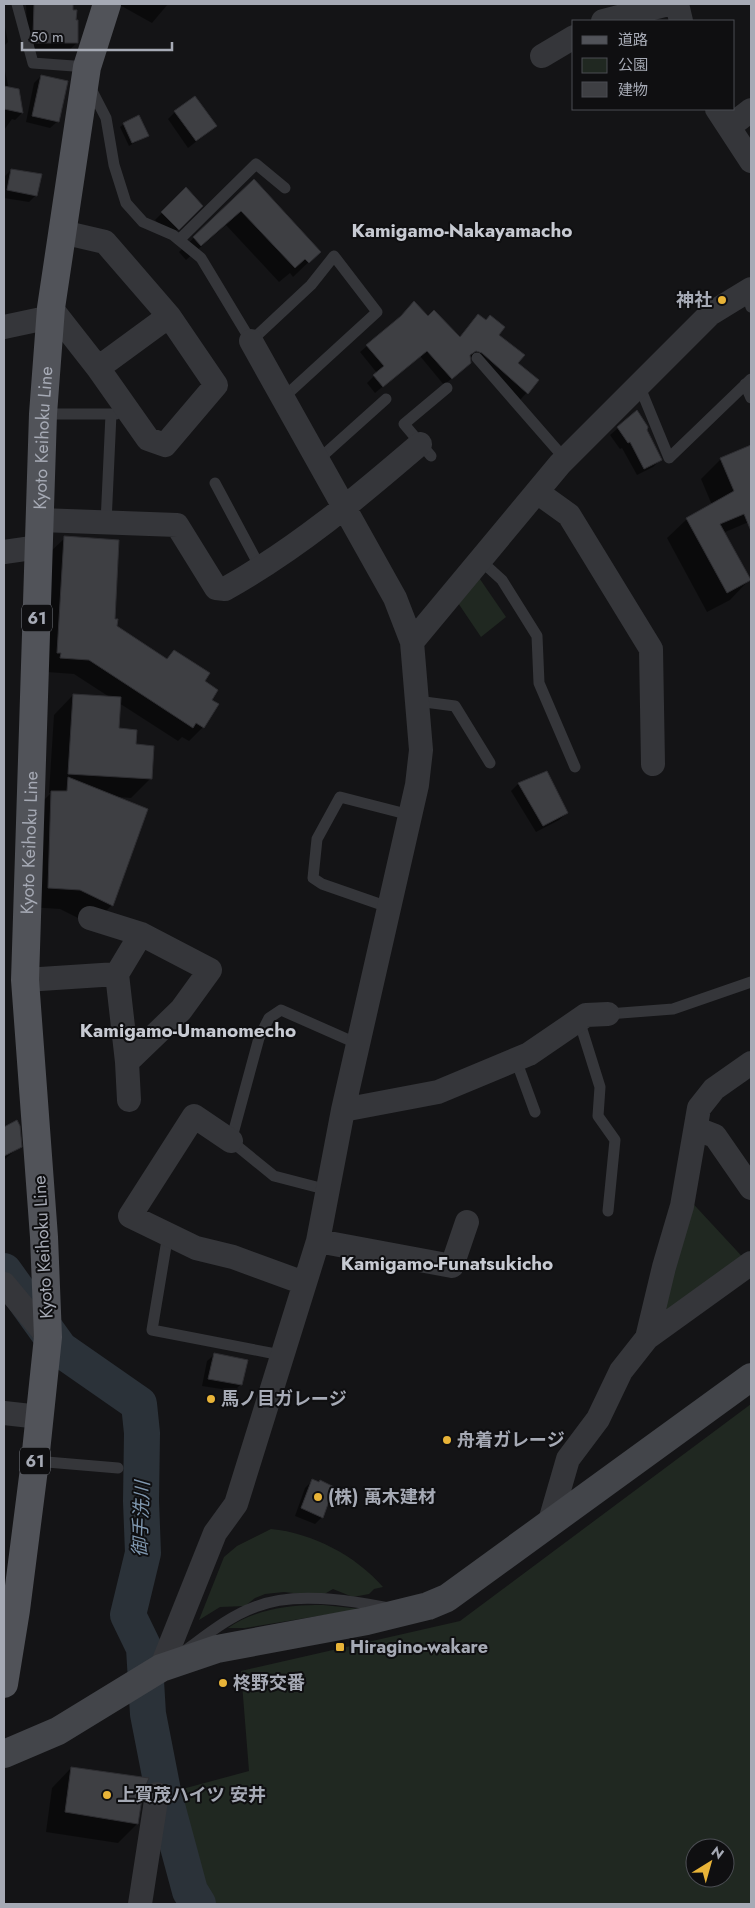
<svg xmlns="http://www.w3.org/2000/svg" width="755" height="1908" font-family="Jost,'Noto Sans JP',sans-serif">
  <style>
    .green { fill: #202821; fill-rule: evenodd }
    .shadow { fill: #0007 }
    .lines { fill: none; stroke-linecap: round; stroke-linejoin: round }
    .river { stroke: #2b3239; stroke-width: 36 }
    .building { fill: #3e3f43; stroke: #2e2e32 }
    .lane { stroke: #35363a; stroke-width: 11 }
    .street { stroke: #35363a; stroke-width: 24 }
    .secondary { stroke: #43454a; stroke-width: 28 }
    .primary { stroke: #515359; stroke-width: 28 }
    .poi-dot { fill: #e9b438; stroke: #0f0f11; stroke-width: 2 }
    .labels { text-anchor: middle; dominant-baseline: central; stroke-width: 4; stroke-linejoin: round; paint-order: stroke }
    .shield { fill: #0f0f11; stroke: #797c84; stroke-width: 1 }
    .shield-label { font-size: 16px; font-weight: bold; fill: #a6aab5 }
    .poi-label { font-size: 18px; font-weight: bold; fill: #a6aab5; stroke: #0f0f11; text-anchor: start }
    .street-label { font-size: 18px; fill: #a6aab5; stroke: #0f0f11 }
    .neighbourhood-label { font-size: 19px; font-weight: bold; fill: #c7cad2; stroke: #0f0f11 }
    .water-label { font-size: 19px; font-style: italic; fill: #7f97af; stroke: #0f0f11 }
  </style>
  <rect width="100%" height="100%" fill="#141416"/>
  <path class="green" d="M473,569l33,48 -25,20 -29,-43z
    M685,1195l64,69 -93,68z
    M751,1404v500h-544l-13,-22 -19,-91 74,-20 -8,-100 219,-50zM695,1848h30v30h-30z
    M271,1529c42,4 85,27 112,58l-9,2 -5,5 -16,3 -20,-8 -12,7 -37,-4 -19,2 -10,4 -10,8 -25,1 -21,13 25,-63 13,-11z
    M323,1605l38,4 -116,19h-17c27,-19 64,-24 95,-23z"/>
  <path class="shadow" d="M26,4h46l5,39 -8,7h-41z
    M118,4h50l-16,19z
    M4,22l4,20 -4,4z
    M4,67l5,22 8,1 5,23 -7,7 -3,-1 -8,11z
    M41,76l17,45 -8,7 -24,-6 8,-39z
    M175,112l41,14 -28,22 -20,-29z
    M124,124l23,12 -18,10 -9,-19z
    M11,170l25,25 -7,7 -25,-4v-21z
    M254,181l65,71 -26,25 -3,-4 -11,9 -53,-57 -40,35 -7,-8z
    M186,189l15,17 -30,30 -16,-16z
    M428,318l31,20 13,-16 25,13 20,28 21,17 -18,20 -45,-41 -6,-2 -6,12 -19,16 -24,-29 -45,37 -8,-10 10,-10 -17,-21 39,-33z
    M637,412l23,48 -7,7 -16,8 -15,-27 -2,1 -10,-14z
    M748,448l3,6v67l-28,12 26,47 -19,20 -23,12 -40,-74 20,-19 25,-14 -11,-26 20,-20z
    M65,538l51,89 50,33 8,-8 29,29 7,19 7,5 -14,22 -14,14 -7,-4 -4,4 -59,-38 -2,26 18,16 15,34 -19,19 -14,-1 -5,108 -20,20 -32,-16 -31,-2 3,-95 19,-19h-2l5,-78 19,-20 38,3 -37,-24 -27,-2 3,-120z
    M546,773l21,40 -8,7 -23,12 -25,-41 7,-7z
    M16,1122l4,24 -16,14v-32z
    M215,1354l26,30 -7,7 -32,-5 5,-25z
    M312,1481l10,36 -7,7 -20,-8 10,-28z
    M71,1768l71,24 -5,32 -19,19 -72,-11 6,-44z"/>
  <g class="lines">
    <path class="river" d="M4,1271l56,78 79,55 3,29 -1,68 2,52 -15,62 16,33 4,66 15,77 27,100 8,13"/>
  </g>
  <path class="building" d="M34,4h39v6h4l-1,10h2v23h-43l-2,-8z
    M41,75l27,6 -9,41 -27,-6z
    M4,86l15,3 4,24 -19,-4z
    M195,96l22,30 -21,15 -22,-30z
    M139,115l10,21 -17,7 -9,-20z
    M11,169l31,5 -5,22 -30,-6z
    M254,179l67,73 -12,11 -4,-4 -10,9 -54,-57 -40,35 -8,-9z
    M186,187l17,19 -24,24 -18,-18z
    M414,301l14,15 6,-6 26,27 18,-23 8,6 4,-5 15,12 -6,8 26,20 -7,8 21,17 -11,14 -46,-41 -6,-2 -6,4 1,8 -19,16 -25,-28 -44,36 -10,-12 11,-9 -18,-21 35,-29z
    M637,410l11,17 -1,3 15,30 -18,9 -14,-27 -2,1 -11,-16z
    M751,445v86l-7,-17 -24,10 31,56 -24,13 -41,-75 48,-27 -14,-33z
    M64,536l55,4 -4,79h3l-1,7 50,33 7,-9 36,23 -5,8 13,9 -6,10 7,4 -15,24 -8,-5 -3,5 -104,-68 -29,-2 1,-5h-4z
    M73,694l48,3 -2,31 18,2 -1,14 18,2 -2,33 -84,-5z
    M547,771l21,42 -25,13 -25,-43z
    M68,777l80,32 -35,97 -33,-16 -32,-2 3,-97h16z
    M17,1120l3,6 2,21 -18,9v-29z
    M214,1353l34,7 -6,25 -34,-6z
    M312,1479l7,3 1,-2 14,7 -11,31 -22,-10z
    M71,1767l78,11 -6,14 -5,32 -73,-12z"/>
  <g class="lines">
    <path class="lane" d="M17,4l16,59 54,4
      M89,85l17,33 8,47 12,38 17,19 30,13 28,23 50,83 60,-56 23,-29 43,56 -94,86
      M179,240l77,-76 29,24
      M746,292l5,15
      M477,358l88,101
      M745,384l6,14
      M639,385l30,73 82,-79
      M43,414h73
      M431,456l-27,-32 43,-36
      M318,460l68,-61
      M215,483l46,86
      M106,523l5,-109
      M480,560l22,20 35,56 2,47 36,84
      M417,701l38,5 35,57
      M388,907l-66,-23 -9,-6 4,-39 23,-42 70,18
      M608,1014l65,-5 78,-27
      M579,1020l21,67 -2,29 17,24 -7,71
      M516,1060l19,52
      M328,1190l-54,-14 -43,-35 28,-103 10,-20 12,-8 77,34
      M168,1234l-16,96 129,25
      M35,1461l83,7
      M186,1650c22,-16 44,-34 69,-43 38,-16 94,-7 134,1"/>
    <path class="street" d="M677,4l4,17
      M603,21l66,-17
      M542,56l32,-19
      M717,109l34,52
      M729,127l22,-17
      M51,308l47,60 50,71 17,6 51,-60 -47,-69 -64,-74 -43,-10
      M4,327l47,-10
      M251,341l144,257 17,44 9,108 -4,35 -74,325
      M98,368l71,-52
      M537,492l32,23 82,134 2,115
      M40,520l137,5 39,63 9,1c73,-41 132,-91 195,-145
      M4,552l35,-5
      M412,642l148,-178 150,-150 41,-25
      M90,918l51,16 69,36 -29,40 -54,52
      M25,980l92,-6
      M129,1100l-2,-38 -10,-88 24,-40
      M697,1129l18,7 36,52
      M231,1141l-37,-25 -64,100 66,32 37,9 71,26
      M318,1241l134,25 15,-44
      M4,1284l44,53
      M647,1338l104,-75
      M4,1413l36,4
      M550,1521l18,-62 30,-40 23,-48 26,-33 17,-71 18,-61 17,-98 15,-19 37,-26
      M161,1668l54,-135 21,-29 82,-263 25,-131 95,-18 91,-38 57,-39 22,-1
      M140,1904l17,-110"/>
    <path class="secondary" d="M4,1754l54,-23 103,-63 56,-19 150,-28 61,-15 19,-8 304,-221"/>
    <path class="primary" id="s1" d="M4,1684l12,-74 19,-149 13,-124 -4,-100 -19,-257 18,-566 8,-106 36,-241 20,-63"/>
  </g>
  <g class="poi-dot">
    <circle cx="722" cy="300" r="5"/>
    <circle cx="211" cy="1399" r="5"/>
    <circle cx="447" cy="1440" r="5"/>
    <circle cx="318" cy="1497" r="5"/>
    <rect x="335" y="1642" width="10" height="10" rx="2.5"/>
    <circle cx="223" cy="1683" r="5"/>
    <circle cx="107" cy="1795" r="5"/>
  </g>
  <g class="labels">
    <g class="shield">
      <rect x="22" y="604.5" width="30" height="27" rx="4"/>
      <rect x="20" y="1447.5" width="30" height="27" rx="4"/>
    </g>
    <g class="shield-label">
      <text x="37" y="618">61</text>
      <text x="35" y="1461">61</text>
    </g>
    <g class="poi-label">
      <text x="712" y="300" text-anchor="end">神社</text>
      <text x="221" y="1399">馬ノ目ガレージ</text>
      <text x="457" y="1440">舟着ガレージ</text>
      <text x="328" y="1497">(株) 萬木建材</text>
      <text x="350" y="1647">Hiragino-wakare</text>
      <text x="233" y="1683">柊野交番</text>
      <text x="117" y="1795">上賀茂ハイツ 安井</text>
    </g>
    <g class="street-label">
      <text stroke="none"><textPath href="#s1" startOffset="1250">Kyoto Keihoku Line</textPath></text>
      <text stroke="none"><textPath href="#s1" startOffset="845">Kyoto Keihoku Line</textPath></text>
      <text transform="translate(43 1247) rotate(-93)">Kyoto Keihoku Line</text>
    </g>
    <g class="neighbourhood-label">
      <text x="462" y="230">Kamigamo-Nakayamacho</text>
      <text x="188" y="1030">Kamigamo-Umanomecho</text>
      <text x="447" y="1263">Kamigamo-Funatsukicho</text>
    </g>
    <g class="water-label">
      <text transform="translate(141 1519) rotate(-88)">御手洗川</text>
    </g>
  </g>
  <rect width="755" height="1908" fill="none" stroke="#a6aab5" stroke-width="10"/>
  <rect x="572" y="20" width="162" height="90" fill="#0f0f11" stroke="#4b4d53"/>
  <rect x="582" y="36" width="25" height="8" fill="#515359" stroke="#4b4d53"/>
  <text x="618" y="45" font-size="15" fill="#a6aab5">道路</text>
  <rect x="582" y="58" width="25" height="15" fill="#202821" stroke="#4b4d53"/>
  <text x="618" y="70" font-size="15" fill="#a6aab5">公園</text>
  <rect x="582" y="82" width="25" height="15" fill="#3e3f43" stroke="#4b4d53"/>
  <text x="618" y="95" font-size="15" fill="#a6aab5">建物</text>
  <g transform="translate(710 1863) rotate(37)"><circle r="24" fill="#0f0f11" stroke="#4b4d53"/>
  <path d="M0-4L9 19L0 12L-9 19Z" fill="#e9b438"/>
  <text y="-8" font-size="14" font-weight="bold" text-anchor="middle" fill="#a6aab5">N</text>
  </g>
  <path d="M22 42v8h150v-8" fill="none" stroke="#a6aab5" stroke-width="2.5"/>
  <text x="30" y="42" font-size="15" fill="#a6aab5" stroke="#0f0f11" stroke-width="4" paint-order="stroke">50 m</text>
</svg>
